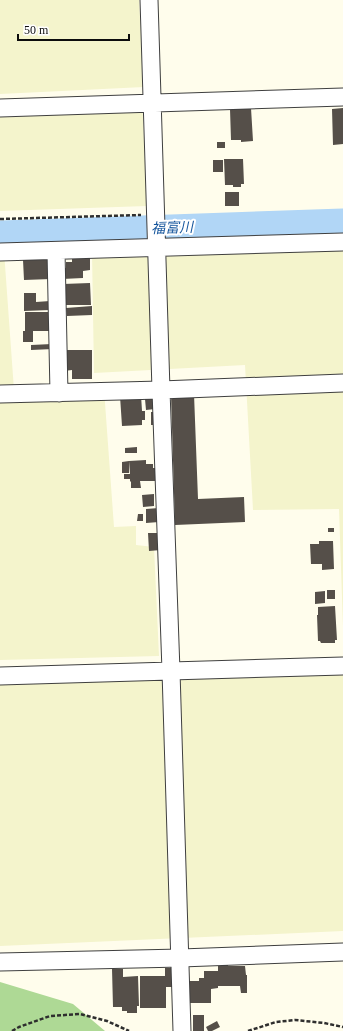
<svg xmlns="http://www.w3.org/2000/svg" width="343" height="1031" font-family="'Times New Roman','Noto Sans JP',serif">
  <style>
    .farmland { fill: #f4f4cc }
    .forest { fill: #aed995 }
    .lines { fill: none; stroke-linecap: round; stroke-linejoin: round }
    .river { stroke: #b1d6f6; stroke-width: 27 }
    .building { fill: #554f49 }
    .minor-casing { stroke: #3f3f3f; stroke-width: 19 }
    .path { stroke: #2e2e2e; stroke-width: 2.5; stroke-dasharray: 4 2; stroke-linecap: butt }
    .minor { stroke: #fff; stroke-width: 17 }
    .labels { text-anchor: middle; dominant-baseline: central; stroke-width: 4; stroke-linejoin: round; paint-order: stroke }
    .water-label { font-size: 14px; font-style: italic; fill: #16569d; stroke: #fff }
  </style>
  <rect width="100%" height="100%" fill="#fffdec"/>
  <path class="farmland" d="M0,0h139l5,87 -144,7z
    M142,99l5,107 -147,5v-106z
    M343,248v379l-4,-118 -86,1 -8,-145 -151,8 -2,-121z
    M0,251h4l10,139 90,-1 10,138 22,-1v19l18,2 5,109 -159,4z
    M343,664v267l-343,15v-271z"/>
  <path class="forest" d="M0,982l73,22 32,27h-105z"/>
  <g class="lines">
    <path class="river" d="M0,234l343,-12"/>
  </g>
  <path class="building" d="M251,108l2,33 -12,1v-2h-10l-1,-31z
    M343,108v36l-10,1 -1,-36z
    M217,142h8v6h-8z
    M224,159h19l1,25h-3v3h-8v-2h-8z
    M213,160h10v12h-10z
    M225,192h14v14h-14z
    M72,257h18v13l-7,1v7l-21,1v-11h4v-6h6z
    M50,259l1,20 -27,1 -1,-20z
    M90,283l1,22h-27l-1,-21z
    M24,293h12v9l14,-1v9l-26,1z
    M92,306v9l-25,1 -1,-8z
    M25,312h25v19h-17v11h-10v-11h2z
    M52,344l1,5 -22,1v-5z
    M63,350h29v29h-20v-9l-8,1z
    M194,394l4,105 46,-2 1,25 -70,3 -4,-130z
    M141,395l1,16h3v9h-3v5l-20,1 -2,-30z
    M145,399h10v10l-9,1z
    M151,412h5v13h-5z
    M137,447v6h-12v-5z
    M146,460v4h7v4h4l1,13h-18l1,7h-10v-7l-1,1v-3h-6v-5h6l-1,-13z
    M129,461v12h-7v-11z
    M154,494v12l-11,1 -1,-12z
    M159,508v14l-13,1v-14z
    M138,514h5v7h-6z
    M328,528h6v4h-6z
    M148,533h12l1,17 -12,1z
    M319,541h14l1,28 -12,1v-6h-11l-1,-20h9z
    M327,590h8v9h-8z
    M325,591v12l-10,1v-12z
    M335,606l2,34h-2v3h-14l-1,-2h-2l-1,-26h1v-8z
    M218,964h10v2h17l1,9h1v18h-6l-1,-7h-22v2l-7,1v14h-22v-22h10v-3h5v-7h14z
    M165,968h9v19h-8v21h-26v-32h25z
    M112,969h11v8l15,-1 1,30h-2v7h-10v-2h-5v-4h-9z
    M193,1015h11v16h-11z
    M217,1021l3,6 -8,4h-4l-2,-4z"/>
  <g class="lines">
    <g class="minor-casing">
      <path id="minor" d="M149,0l12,390 10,281 11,360
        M0,108l343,-11
        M56,251l3,142
        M0,252l343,-10
        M0,394l161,-4 182,-7
        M0,676l343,-10
        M0,962l181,-4 162,-6"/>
    </g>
    <path class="path" d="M0,219l141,-4
      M12,1031l7,-4 31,-11 30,-2 27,7 22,10
      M248,1031l28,-9 19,-2 29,3 19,4"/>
    <use href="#minor" class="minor"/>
  </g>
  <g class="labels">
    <g class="water-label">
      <text transform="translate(172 228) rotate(-2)">福富川</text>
    </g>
  </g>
  <path d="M18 34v6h111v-6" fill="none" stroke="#0c0c0c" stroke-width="2"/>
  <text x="24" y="34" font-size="12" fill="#0c0c0c" stroke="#ffffff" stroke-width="3" paint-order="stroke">50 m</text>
</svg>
